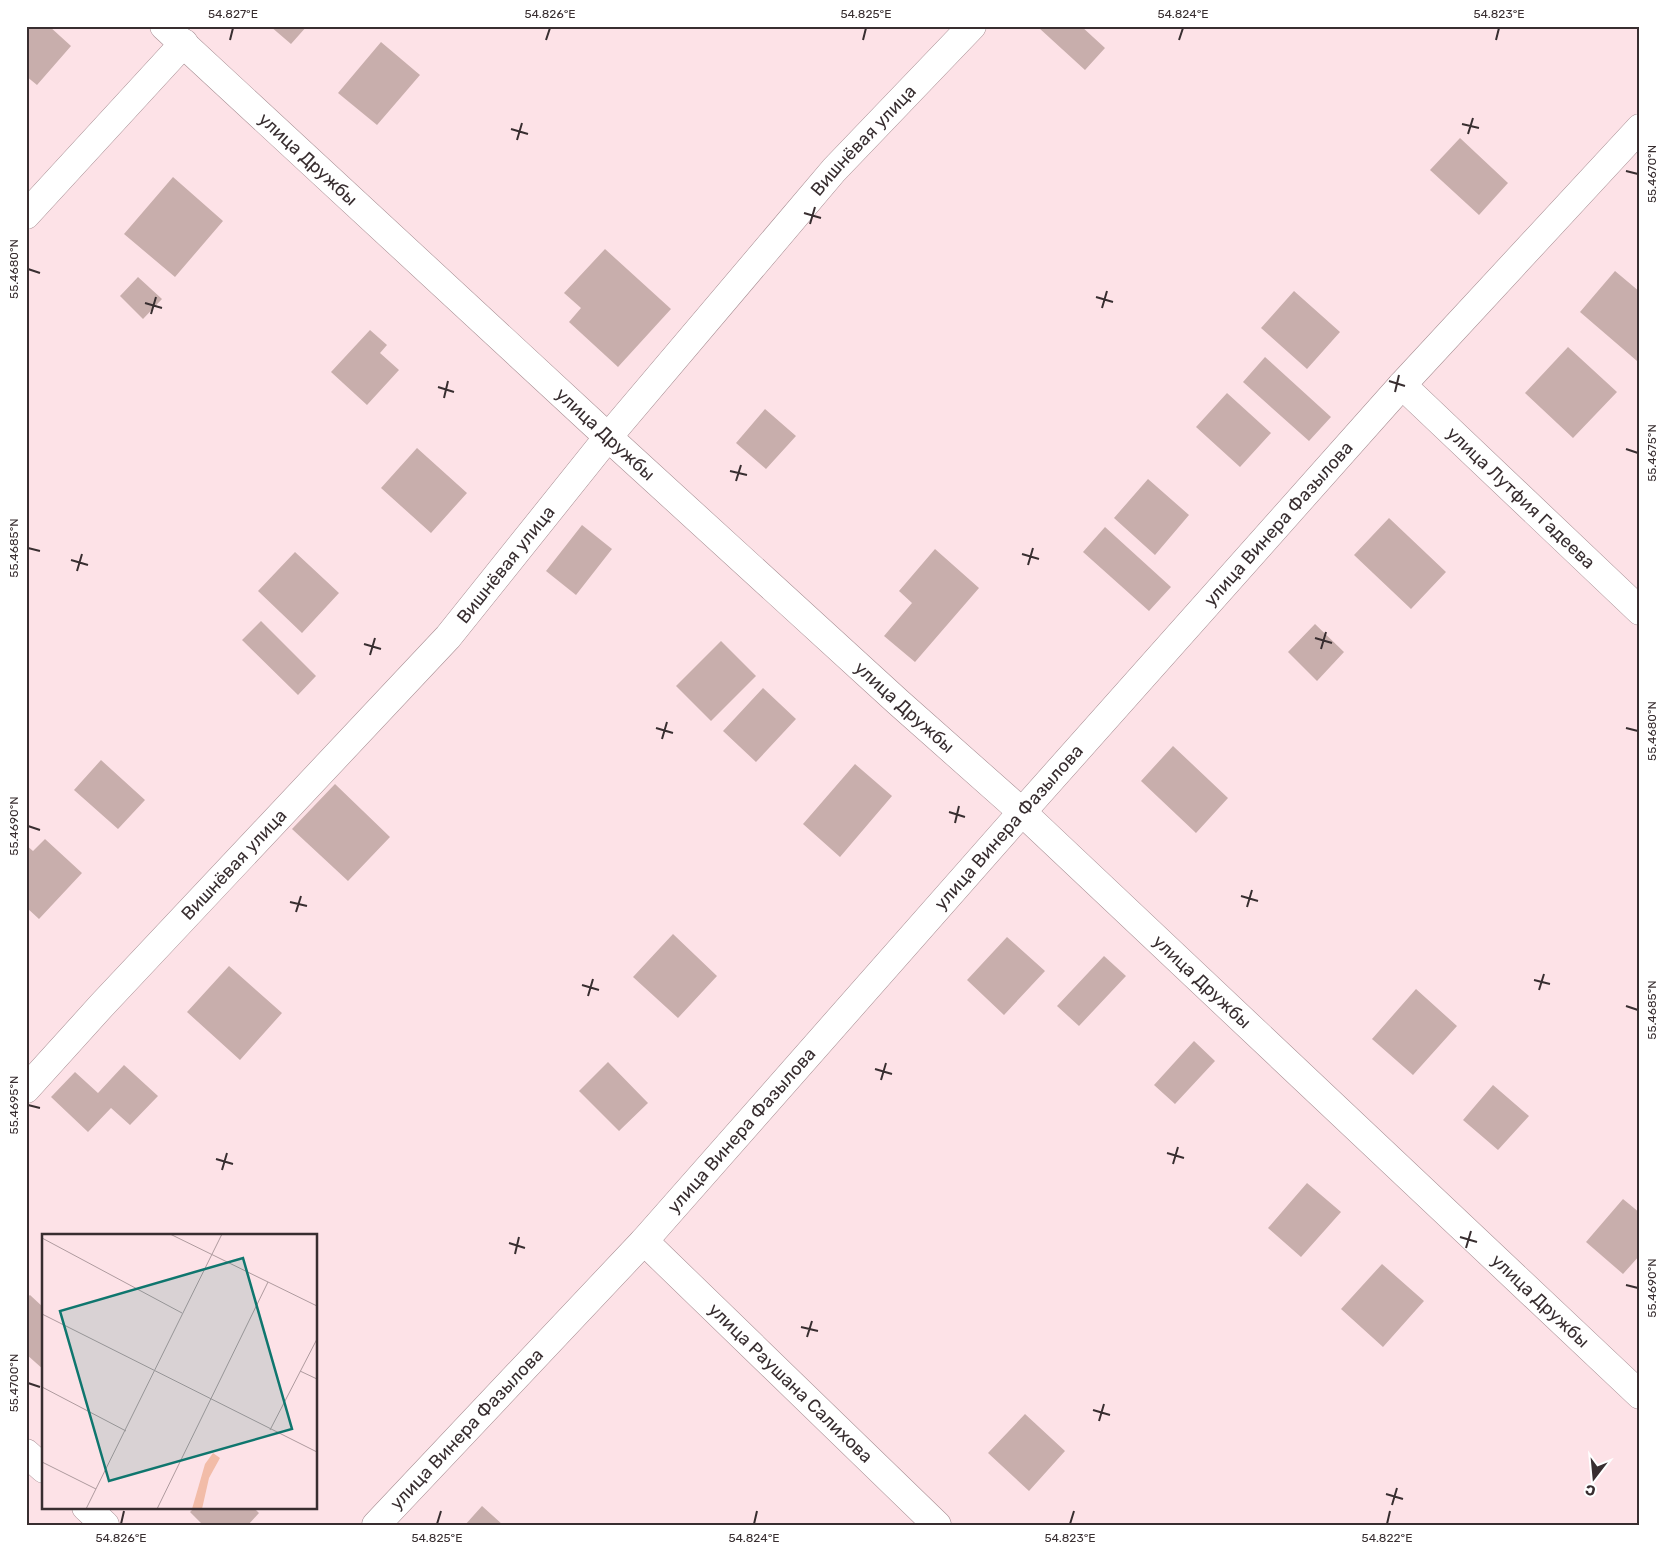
<svg xmlns="http://www.w3.org/2000/svg" width="1666" height="1551" font-family="Rubik,sans-serif">
  <style>
    .building { fill: #c8aeac }
    .lines { fill: none; stroke-linecap: round; stroke-linejoin: round }
    .minor-casing { stroke: #a58c91; stroke-width: 29 }
    .minor { stroke: #fff; stroke-width: 28 }
    .ticks { fill: none; stroke: #382e30; stroke-width: 2 }
    .labels { text-anchor: middle; dominant-baseline: central; stroke-width: 5; stroke-linejoin: round; paint-order: stroke }
    .street-label { font-size: 18px; fill: #382e30; stroke: #fff }
    .inset-road { fill: none; stroke: #ae9a9e; stroke-width: 1 }
    .view { fill: #0f766e; fill-opacity: 0.15; stroke: #0f766e; stroke-width: 2.5 }
    .inset-edge { fill: none; stroke: #382e30; stroke-width: 2.5 }
    .neatline { fill: none; stroke: #382e30; stroke-width: 2 }
    .ticks-label { font-size: 12px; text-anchor: middle; fill: #382e30 }
  </style>
  <rect width="100%" height="100%" fill="#fde2e7"/>
  <path class="building" d="M26,26h23l22,20 -34,39 -11,-9z
    M270,26h37l-16,18z
    M1041,26h40l24,22 -20,22 -46,-42z
    M381,42l39,33 -43,50 -39,-32z
    M1460,138l48,45 -29,32 -49,-45z
    M173,177l50,44 -48,56 -51,-43z
    M605,249l66,60 -53,58 -49,-45 12,-14 -17,-15z
    M1615,271l25,21v67l-3,2 -57,-49z
    M138,277l24,22 -19,20 -23,-23z
    M1294,291l46,41 -33,37 -46,-41z
    M370,330l17,15 -7,8 19,17 -32,35 -36,-33z
    M1568,347l49,45 -44,46 -48,-45z
    M1265,357l66,60 -22,24 -66,-59z
    M1227,393l44,40 -31,34 -44,-40z
    M765,409l31,27 -30,33 -30,-26z
    M417,448l50,45 -36,40 -50,-45z
    M1148,479l41,36 -34,40 -41,-37z
    M1389,518l57,54 -35,37 -57,-54z
    M582,525l30,24 -36,46 -30,-24z
    M1105,527l66,60 -22,24 -66,-59z
    M935,549l44,39 -64,74 -31,-26 28,-33 -13,-12z
    M295,552l44,41 -37,40 -44,-42z
    M261,621l55,55 -18,19 -56,-55z
    M1315,624l29,28 -27,29 -29,-29z
    M721,641l35,35 -45,45 -35,-35z
    M763,688l33,31 -40,43 -33,-31z
    M1173,746l55,52 -32,35 -55,-52z
    M101,760l44,40 -27,29 -44,-39z
    M855,764l37,32 -52,61 -37,-33z
    M335,784l55,53 -42,44 -56,-52z
    M45,839l37,34 -43,46 -13,-12v-62l7,6z
    M673,934l44,42 -39,42 -45,-41z
    M1007,937l38,34 -41,44 -37,-35z
    M1104,956l22,20 -47,50 -22,-20z
    M229,966l53,47 -42,47 -53,-48z
    M1416,989l41,37 -44,49 -41,-36z
    M1194,1041l21,20 -40,43 -21,-19z
    M608,1062l40,41 -29,28 -40,-40z
    M124,1065l34,31 -28,29 -19,-17 -23,24 -37,-35 24,-25 23,21z
    M1493,1085l36,31 -31,34 -35,-30z
    M1307,1183l34,29 -40,45 -33,-29z
    M1623,1199l17,14v42l-17,19 -37,-32z
    M1382,1264l42,37 -41,46 -42,-38z
    M30,1295l14,13v62l-18,-16v-56z
    M1025,1414l40,37 -36,40 -41,-38z
    M482,1506l21,19h-38z
    M195,1507h58l6,6 -11,12h-45l-13,-13z"/>
  <g class="lines">
    <g class="minor-casing">
      <g id="minor">
        <path id="s1" d="M164,26l444,411 290,265 124,110 618,583"/>
        <path d="M26,215l158,-172"/>
        <path id="s2" d="M1402,385l238,226"/>
        <path id="s3" d="M26,1089l76,-84 346,-368 160,-200 226,-267 138,-144"/>
        <path id="s4" d="M644,1241l293,284"/>
        <path d="M26,1453l18,16"/>
        <path d="M86,1507l19,18"/>
        <path id="s5" d="M376,1525l268,-284 378,-429 380,-427 238,-257"/>
      </g>
    </g>
    <use href="#minor" class="minor"/>
  </g>
  <path class="ticks" d="M230,40l3,-12M546,40l4,-12M863,40l3,-12M1179,40l4,-12M1496,40l3,-12M1462,124l17,4M511,129l17,5M1468,134l5,-16M517,140l5,-17M1626,171l12,3M804,213l17,5M810,224l5,-17M28,269l12,4M1096,297l17,5M145,303l17,5M1102,308l5,-17M151,314l5,-17M1389,381l16,5M438,387l16,5M1395,392l4,-17M444,398l4,-17M1626,449l12,4M730,471l17,4M736,481l5,-16M28,548l12,3M1022,554l17,5M71,560l17,5M1028,565l5,-17M77,571l5,-17M1315,638l17,5M364,644l17,5M1321,649l5,-17M370,655l5,-17M656,728l17,5M1626,728l12,3M662,739l5,-17M949,812l16,5M955,823l4,-17M28,826l12,4M1241,896l17,5M290,902l17,4M1247,907l5,-17M296,912l5,-16M1534,980l16,4M582,985l17,5M1539,990l5,-16M588,996l5,-17M1626,1006l12,4M875,1069l17,5M881,1080l5,-17M28,1105l12,3M1167,1153l17,5M216,1159l17,5M1173,1164l5,-17M222,1170l5,-17M1460,1237l17,5M509,1243l16,5M1466,1248l5,-17M515,1254l4,-17M1626,1285l12,3M801,1327l17,4M807,1337l5,-16M28,1383l12,4M1093,1410l17,5M1099,1421l5,-17M1386,1494l17,5M1392,1505l5,-17M121,1524l3,-13M437,1524l4,-13M754,1524l3,-13M1070,1524l4,-13M1387,1524l3,-13"/>
  <g class="labels">
    <g class="street-label">
      <text stroke="none"><textPath href="#s3" startOffset="1266">Вишнёвая улица</textPath></text>
      <text stroke="none"><textPath href="#s1" startOffset="196">улица Дружбы</textPath></text>
      <text stroke="none"><textPath href="#s1" startOffset="601">улица Дружбы</textPath></text>
      <text stroke="none"><textPath href="#s2" startOffset="164">улица Лутфия Гадеева</textPath></text>
      <text stroke="none"><textPath href="#s5" startOffset="1348">улица Винера Фазылова</textPath></text>
      <text stroke="none"><textPath href="#s3" startOffset="711">Вишнёвая улица</textPath></text>
      <text stroke="none"><textPath href="#s1" startOffset="1006">улица Дружбы</textPath></text>
      <text stroke="none"><textPath href="#s5" startOffset="942">улица Винера Фазылова</textPath></text>
      <text stroke="none"><textPath href="#s3" startOffset="306">Вишнёвая улица</textPath></text>
      <text stroke="none"><textPath href="#s1" startOffset="1411">улица Дружбы</textPath></text>
      <text stroke="none"><textPath href="#s5" startOffset="538">улица Винера Фазылова</textPath></text>
      <text stroke="none"><textPath href="#s1" startOffset="1876">улица Дружбы</textPath></text>
      <text stroke="none"><textPath href="#s4" startOffset="204">улица Раушана Салихова</textPath></text>
      <text stroke="none"><textPath href="#s5" startOffset="132">улица Винера Фазылова</textPath></text>
    </g>
  </g>
  <g transform="translate(42 1234)">
    <rect width="275" height="275" fill="#fde2e7"/>
    <path d="M171,219l7,5 -11,20 -7,31h-10l13,-45z" fill="#f2bca8"/>
    <path class="inset-road" d="M128,0l147,72M0,4l140,75M0,80l275,138M258,137l17,8M0,153l84,44M228,196l47,-91M0,228l54,27M44,275l136,-275M115,275l111,-227"/>
    <path class="view" d="M201,24l49,171 -183,52 -49,-170z"/>
    <rect width="275" height="275" class="inset-edge"/>
  </g>
  <rect width="1666" height="1551" fill="none" stroke="#ffffff" stroke-width="55"/>
  <g transform="translate(1594 1478) rotate(196)" stroke="#ffffff" stroke-width="4" paint-order="stroke">
  <path d="M0-4L9 19L0 12L-9 19Z" fill="#382e30"/>
  <text y="-8" font-size="14" font-weight="bold" text-anchor="middle" fill="#382e30">С</text>
  </g>
  <rect x="28" y="28" width="1610" height="1496" class="neatline"/>
  <g class="ticks-label">
    <text x="233" y="18">54.827°E</text>
    <text x="550" y="18">54.826°E</text>
    <text x="866" y="18">54.825°E</text>
    <text x="1183" y="18">54.824°E</text>
    <text x="1499" y="18">54.823°E</text>
    <text transform="translate(1652 174) rotate(-90)" y="4">55.4670°N</text>
    <text transform="translate(14 269) rotate(-90)" y="4">55.4680°N</text>
    <text transform="translate(1652 453) rotate(-90)" y="4">55.4675°N</text>
    <text transform="translate(14 548) rotate(-90)" y="4">55.4685°N</text>
    <text transform="translate(1652 731) rotate(-90)" y="4">55.4680°N</text>
    <text transform="translate(14 826) rotate(-90)" y="4">55.4690°N</text>
    <text transform="translate(1652 1010) rotate(-90)" y="4">55.4685°N</text>
    <text transform="translate(14 1105) rotate(-90)" y="4">55.4695°N</text>
    <text transform="translate(1652 1288) rotate(-90)" y="4">55.4690°N</text>
    <text transform="translate(14 1383) rotate(-90)" y="4">55.4700°N</text>
    <text x="121" y="1542">54.826°E</text>
    <text x="437" y="1542">54.825°E</text>
    <text x="754" y="1542">54.824°E</text>
    <text x="1070" y="1542">54.823°E</text>
    <text x="1387" y="1542">54.822°E</text>
  </g>
</svg>
